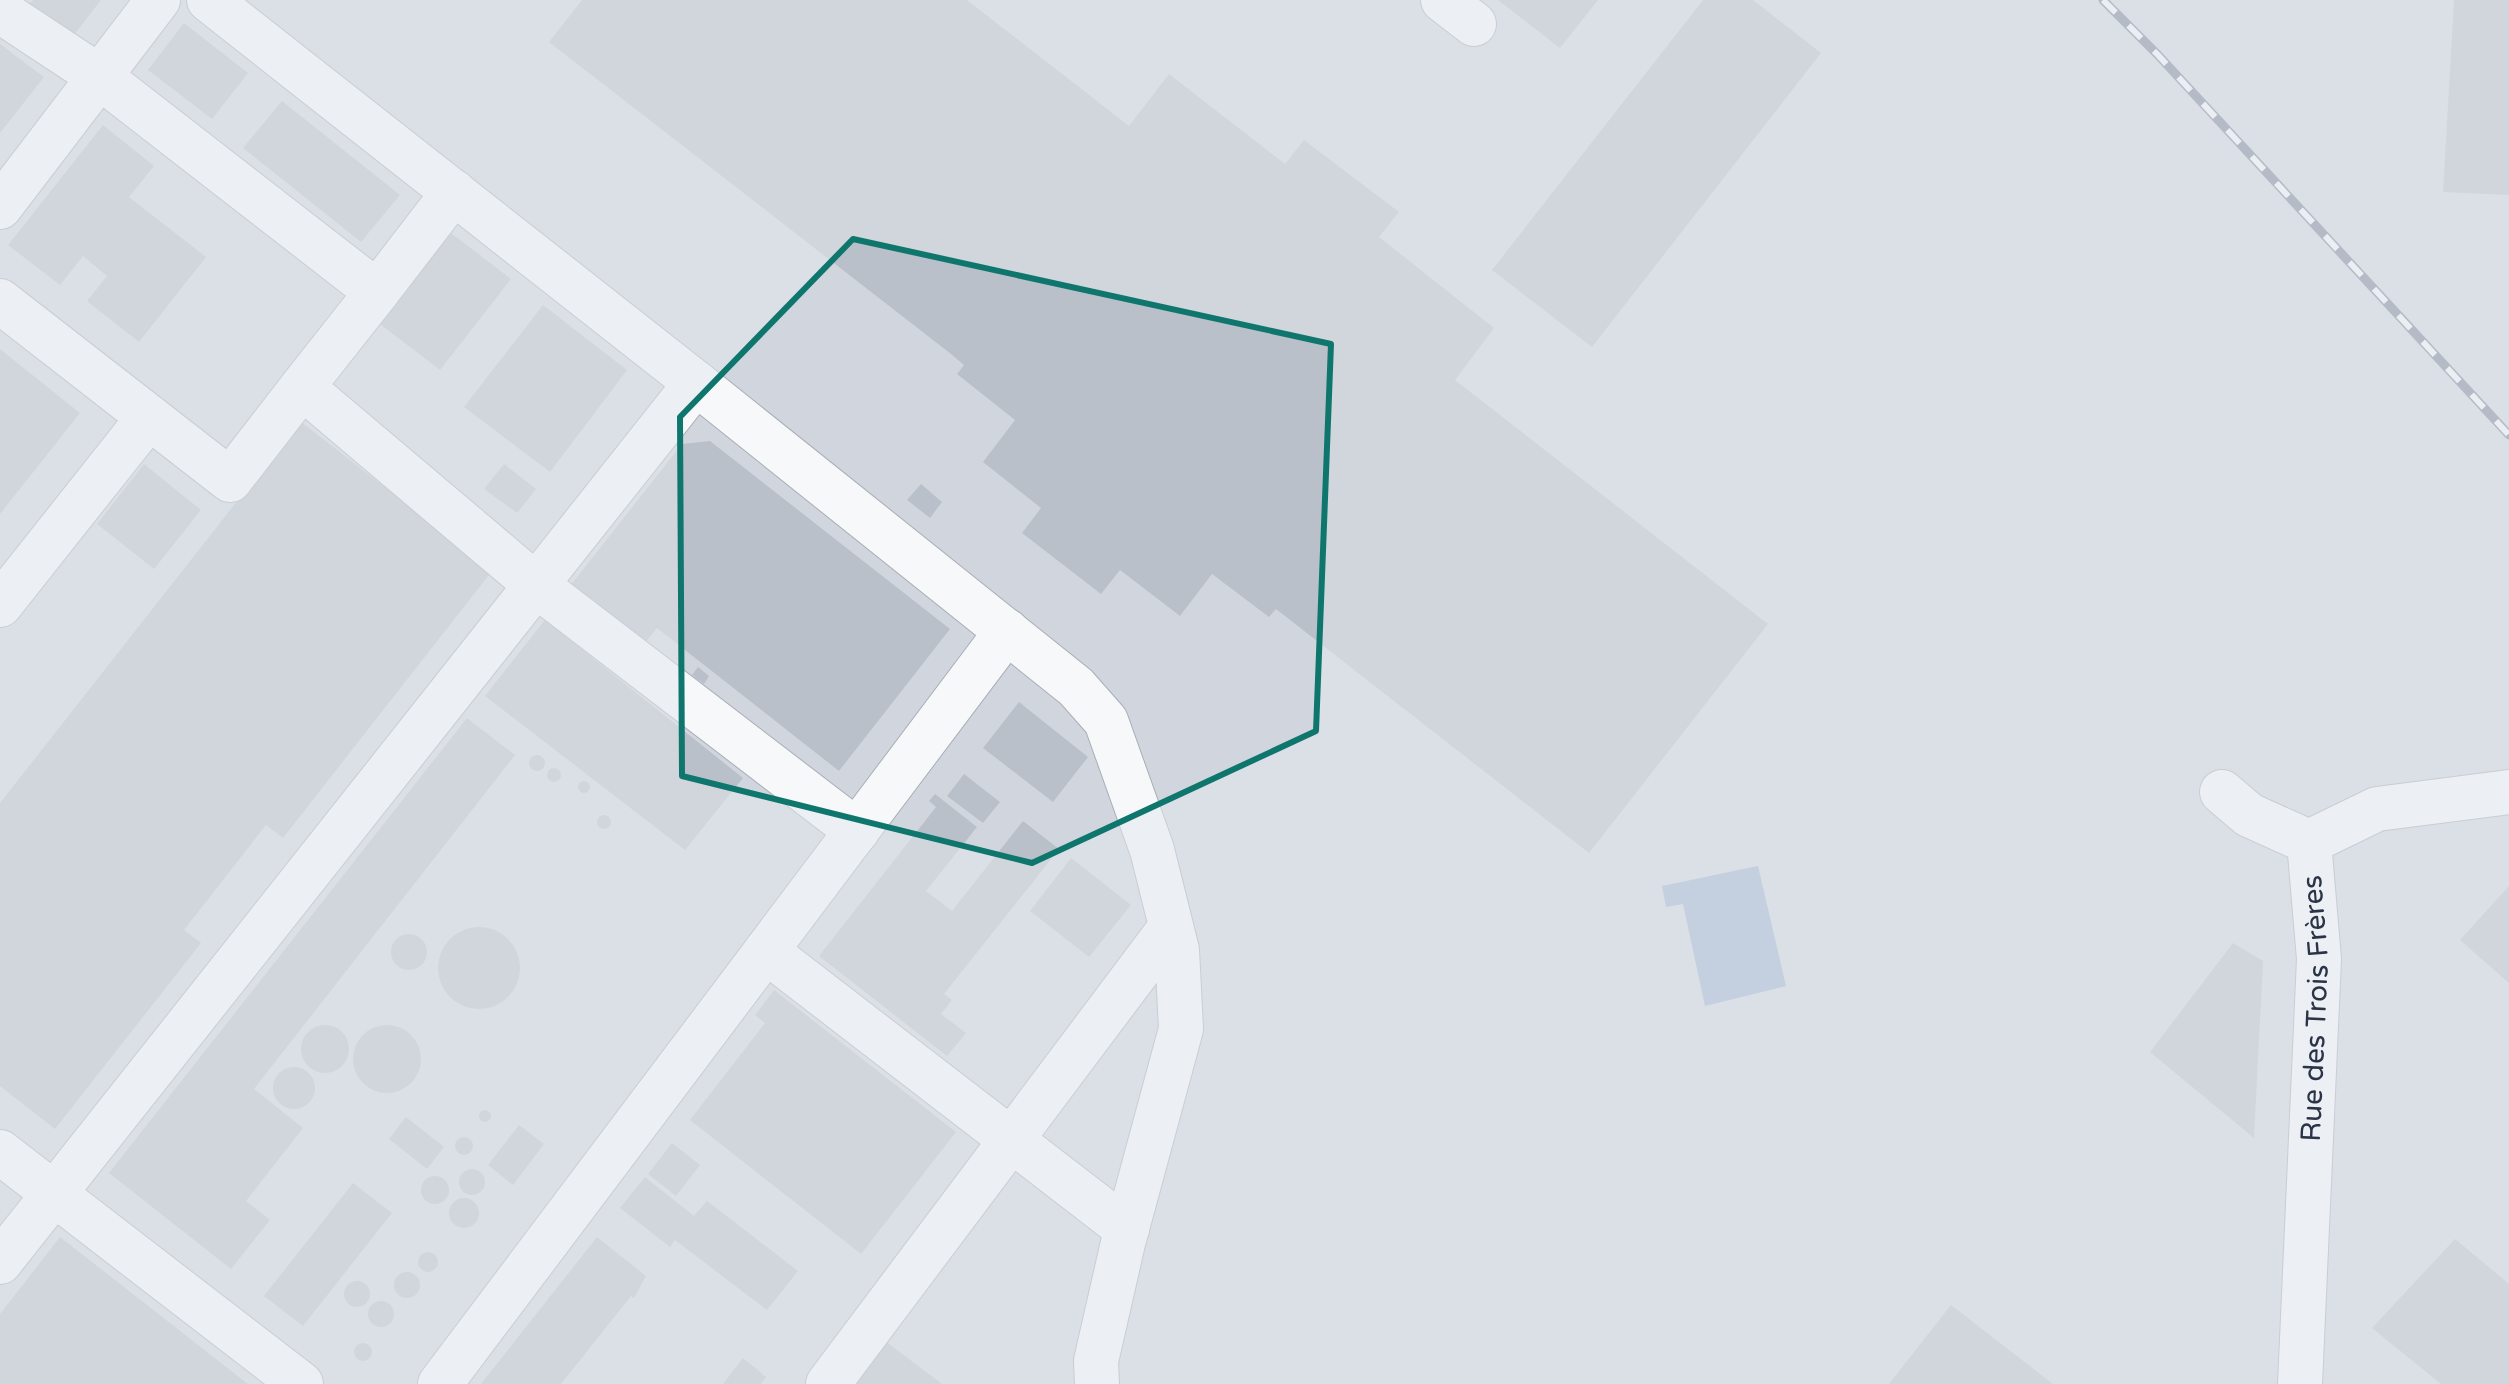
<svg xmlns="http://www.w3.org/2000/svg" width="2509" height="1384" font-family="'Varela Round',sans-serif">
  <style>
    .built { fill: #d1d6de }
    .water { fill: #9db4ce }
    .building { fill: #bac0ca }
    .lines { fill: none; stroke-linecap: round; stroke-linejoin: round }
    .minor-casing { stroke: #a8aeb7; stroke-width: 46 }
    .minor { stroke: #f6f8fa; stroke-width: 44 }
    .rail-casing { stroke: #7c8697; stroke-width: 9 }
    .rail { stroke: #f3f6f9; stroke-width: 6; stroke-dasharray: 18; stroke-linecap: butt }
    .marked { fill: none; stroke: #0f766e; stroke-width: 6; stroke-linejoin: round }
    .labels { text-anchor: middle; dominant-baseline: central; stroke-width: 6; stroke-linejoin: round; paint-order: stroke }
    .street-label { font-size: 28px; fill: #2a3446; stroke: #f3f6f9 }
  </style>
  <rect width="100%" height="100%" fill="#e3e7ec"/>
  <path class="built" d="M0,0h2509v1384h-2509z"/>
  <path class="water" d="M1758,866l28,120 -81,20 -22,-102 -17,3 -4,-21z"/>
  <path class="building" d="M33,0h68l-31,40 -43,-33z
    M582,0h385l162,126 40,-52 116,90 19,-24 95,72 -20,25 115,91 -39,52 313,244 -179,229 -313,-244 -7,8 -57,-43 -32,42 -60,-46 -19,24 -79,-61 19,-25 -58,-46 32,-42 -58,-46 7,-9 -13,-11 -402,-312z
    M1498,0h100l-38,48z
    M1703,0h50l68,53 -229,294 -100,-77z
    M2454,0h55v195l-66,-3z
    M184,23l64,50 -36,46 -64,-49z
    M0,44l44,33 -44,56z
    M282,101l118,94 -39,47 -118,-94z
    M103,125l51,41 -25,31 77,60 -67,85 -52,-41 20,-25 -24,-20 -23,29 -52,-40z
    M451,233l60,46 -71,91 -60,-46z
    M543,305l84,65 -77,102 -86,-65z
    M0,349l80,64 -80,101z
    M300,421l192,150 -209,267 -17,-13 -82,105 17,13 -146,186 -55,-43v-283z
    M710,441l240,188 -111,142 -182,-143 -13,16 -74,-58 112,-142z
    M144,464l57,46 -47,59 -57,-45z
    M504,464l32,25 -19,24 -33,-24z
    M921,484l21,18 -12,16 -23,-18z
    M545,620l198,158 -58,72 -200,-154z
    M698,667l11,9 -5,8 -12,-9z
    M1019,702l69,55 -35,45 -70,-54z
    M467,718l48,37 -261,334 49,39 -57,73 24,19 -39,49 -122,-96z
    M529 763a8 8 0 1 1 16 0a8 8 0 1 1-16 0Z
    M547 775a7 7 0 1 1 14 0a7 7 0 1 1-14 0Z
    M964,774l36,28 -17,21 -36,-27z
    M578 787a6 6 0 1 1 12 0a6 6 0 1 1-12 0Z
    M935,794l42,33 -51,64 26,20 71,-90 36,28 -115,145 8,6 -11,14 25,19 -19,23 -128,-100 117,-149 -7,-6z
    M597 822a7 7 0 1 1 14 0a7 7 0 1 1-14 0Z
    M1071,858l60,47 -42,52 -59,-46z
    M2509,886v97l-49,-43z
    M438 968a41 41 0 1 1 82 0a41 41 0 1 1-82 0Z
    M391 952a18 18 0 1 1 36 0a18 18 0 1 1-36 0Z
    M2233,943l30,18 -9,177 -104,-86z
    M774,990l182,142 -95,122 -171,-134 75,-97 -10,-8z
    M353 1059a34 34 0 1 1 68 0a34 34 0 1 1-68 0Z
    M301 1049a24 24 0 1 1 48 0a24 24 0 1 1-48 0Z
    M273 1088a21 21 0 1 1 42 0a21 21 0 1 1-42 0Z
    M479 1116a6 6 0 1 1 12 0a6 6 0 1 1-12 0Z
    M406,1117l38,30 -17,22 -38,-30z
    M519,1125l25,19 -31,41 -25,-20z
    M455 1146a9 9 0 1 1 18 0a9 9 0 1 1-18 0Z
    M672,1143l28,22 -24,31 -28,-22z
    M459 1182a13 13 0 1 1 26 0a13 13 0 1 1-26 0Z
    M421 1190a14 14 0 1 1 28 0a14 14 0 1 1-28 0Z
    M645,1177l49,39 13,-15 91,70 -31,39 -92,-70 -5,7 -50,-39z
    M353,1183l39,30 -89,113 -39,-30z
    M449 1213a15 15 0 1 1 30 0a15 15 0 1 1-30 0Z
    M60,1237l188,147h-248v-70z
    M597,1237l49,39 -12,22 -3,-2 -70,88h-80z
    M2455,1239l54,45v100h-68l-69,-56z
    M418 1262a10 10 0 1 1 20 0a10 10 0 1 1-20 0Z
    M394 1285a13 13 0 1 1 26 0a13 13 0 1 1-26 0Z
    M344 1294a13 13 0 1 1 26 0a13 13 0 1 1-26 0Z
    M368 1314a13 13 0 1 1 26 0a13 13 0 1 1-26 0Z
    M1951,1305l102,79h-164z
    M880,1337l62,47h-98z
    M354 1352a9 9 0 1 1 18 0a9 9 0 1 1-18 0Z
    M743,1358l23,19 -5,7h-38z"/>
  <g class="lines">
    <g class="minor-casing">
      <g id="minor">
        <path d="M209,0l487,383 380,304 30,34 46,129 25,100 4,79 -58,214 -27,118 1,23"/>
        <path d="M1443,0l31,24"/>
        <path d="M0,11l100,66 277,215 77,-100"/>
        <path d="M0,207l158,-207"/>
        <path d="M377,292l-75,95 234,198 321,246"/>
        <path d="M0,301l230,179 72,-93"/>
        <path d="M0,605l149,-188"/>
        <path d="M2222,792l27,23 60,27"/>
        <path d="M766,951l361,278"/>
        <path d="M0,1152l301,232"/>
        <path d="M0,1262l696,-879"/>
        <path d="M440,1384l567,-753"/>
        <path d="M828,1384l343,-457"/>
        <path id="s1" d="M2300,1384l19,-425 -10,-117 68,-33 132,-17"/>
      </g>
    </g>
    <use href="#minor" class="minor"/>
    <g class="rail-casing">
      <path id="rail" d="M2103,0l55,55 351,380"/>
    </g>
    <use href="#rail" class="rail"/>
  </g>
  <path d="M0 0H2509V1384H0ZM853,239l478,105 -15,387 -284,132 -350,-87 -2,-359z" fill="#e3e7ec" fill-opacity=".55" fill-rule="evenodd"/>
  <path class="marked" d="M853,239l478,105 -15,387 -284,132 -350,-87 -2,-359z"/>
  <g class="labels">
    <g class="street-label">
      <text stroke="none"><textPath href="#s1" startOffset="376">Rue des Trois Frères</textPath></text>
    </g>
  </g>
</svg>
